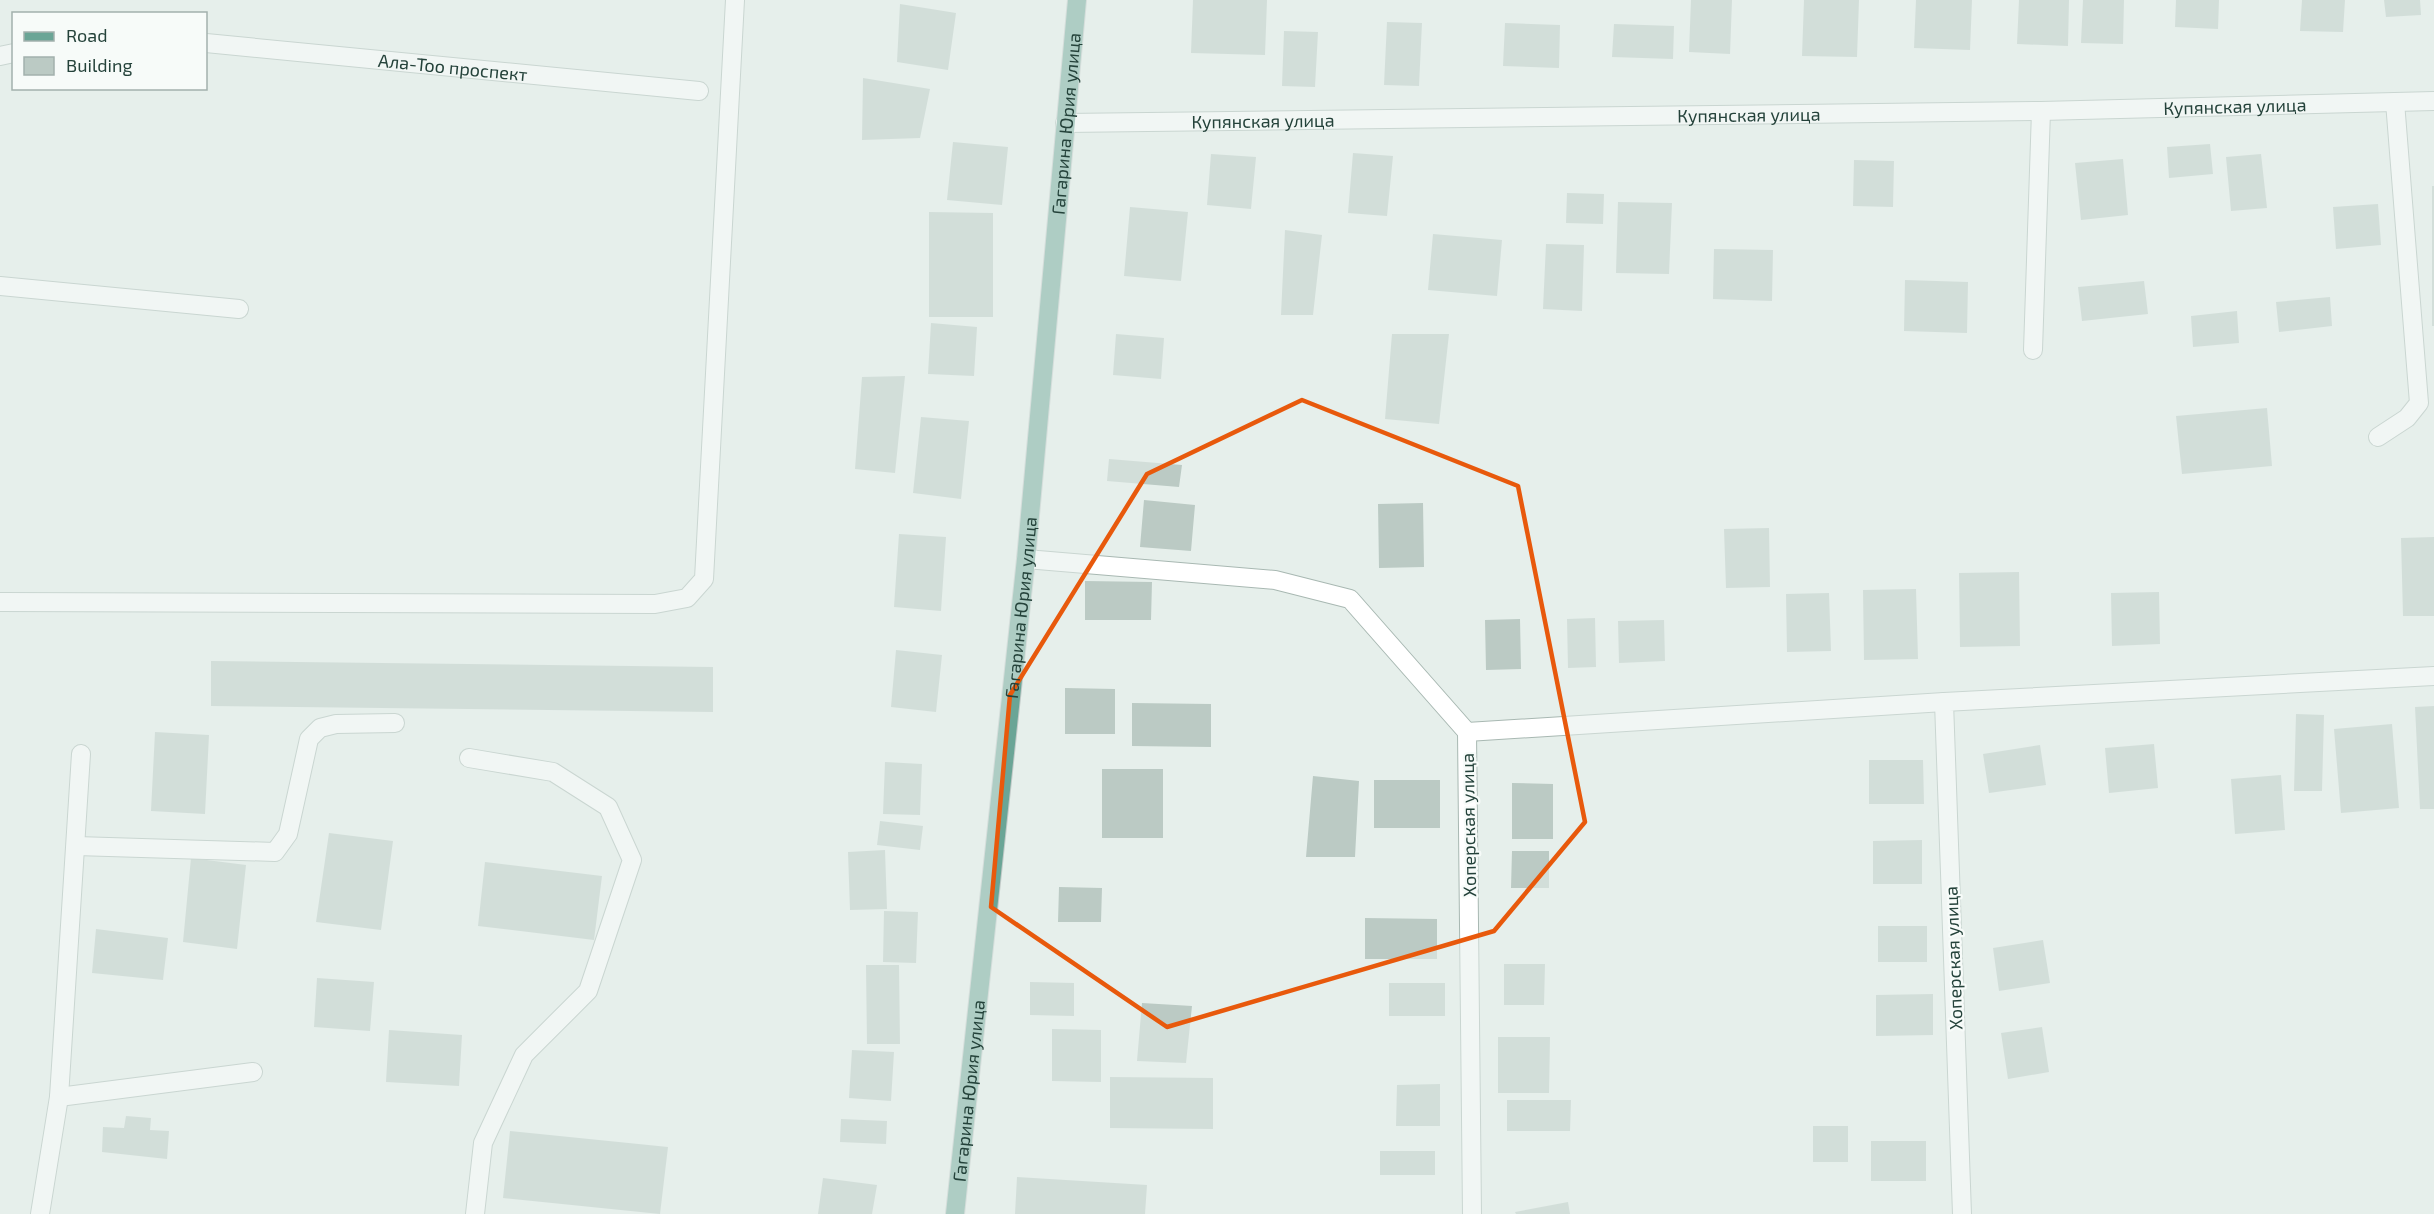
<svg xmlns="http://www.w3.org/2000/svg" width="2434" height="1214" font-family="'Exo 2',sans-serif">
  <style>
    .building { fill: #bbcac4 }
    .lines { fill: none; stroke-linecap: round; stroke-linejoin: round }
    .minor-casing { stroke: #a8b8b2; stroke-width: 20 }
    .major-casing { stroke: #c2cac8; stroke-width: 20 }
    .minor { stroke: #fff; stroke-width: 18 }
    .major { stroke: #6aa596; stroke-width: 18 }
    .marked { fill: none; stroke: #e8590c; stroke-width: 4.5; stroke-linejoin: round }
    .labels { text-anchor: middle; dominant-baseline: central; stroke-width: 4.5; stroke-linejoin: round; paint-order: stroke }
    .street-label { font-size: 18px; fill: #24423a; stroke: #f7fbf9 }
  </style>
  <rect width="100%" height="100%" fill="#e6efeb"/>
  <path class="building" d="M1193,0h74l-2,55 -74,-2z
    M1691,0h41l-2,54 -41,-2z
    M1804,0h55l-2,57 -55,-1z
    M1916,0h56l-2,50 -56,-2z
    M2019,0h50l-1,46 -51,-2z
    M2083,0h41l-1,44 -42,-1z
    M2176,0h43l-1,29 -43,-2z
    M2302,0h43l-2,32 -43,-1z
    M2384,0h36l1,15 -35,2z
    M900,4l56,9 -8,57 -51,-8z
    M1387,22l35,1 -3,63 -35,-1z
    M1505,23l55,2 -1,43 -56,-2z
    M1614,24l60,2 -1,33 -61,-2z
    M1284,31l34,1 -3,55 -33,-1z
    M863,78l67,11 -10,49 -58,2z
    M953,142l55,5 -6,58 -55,-5z
    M2210,144l3,30 -44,4 -2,-31z
    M1353,153l40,3 -6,60 -39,-3z
    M1211,154l45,3 -5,52 -44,-4z
    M2261,154l6,54 -36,3 -5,-54z
    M2123,159l5,56 -47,5 -6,-57z
    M1854,160l40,1 -1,46 -40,-1z
    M2432,186h2v140h-2z
    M1567,193l37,1 -1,30 -37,-1z
    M1618,202l54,1 -3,71 -53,-1z
    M2378,204l3,41 -45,4 -3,-42z
    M1130,207l58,5 -7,69 -57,-5z
    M929,212l64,1v104h-64z
    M1285,230l37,5 -9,80h-32z
    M1433,234l69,6 -5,56 -69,-6z
    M1546,244l38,1 -2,66 -39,-2z
    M1714,249l59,1 -1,51 -59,-2z
    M1905,280l63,2 -1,51 -63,-2z
    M2144,281l4,33 -66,7 -4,-34z
    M2330,297l2,29 -53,6 -3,-30z
    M2237,311l2,32 -46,4 -2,-31z
    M931,323l46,4 -3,49 -46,-2z
    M1116,334l48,4 -3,41 -48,-4z
    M1392,334h57l-10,90 -54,-5z
    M905,376l-10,97 -40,-4 7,-92z
    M2267,408l5,58 -90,8 -6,-58z
    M921,417l48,4 -8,78 -48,-6z
    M1109,459l73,6 -3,22 -72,-6z
    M1144,500l51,5 -4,46 -51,-4z
    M1423,503l1,64 -45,1 -1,-64z
    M1769,528l1,59 -44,1 -2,-59z
    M899,534l47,3 -5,74 -47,-4z
    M2434,537v79h-31l-2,-78z
    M2019,572l1,74 -60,1 -1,-74z
    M1085,581l67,1 -1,38h-66z
    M1916,589l2,70 -54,1 -1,-70z
    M2159,592l1,52 -48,2 -1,-53z
    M1829,593l2,58 -44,1 -1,-58z
    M1595,618l1,49 -28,1 -1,-49z
    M1520,619l1,50 -35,1 -1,-50z
    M1664,620l1,41 -46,2 -1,-42z
    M896,650l46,5 -6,57 -45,-5z
    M211,661l502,6v45l-502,-6z
    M1065,688l50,1v45h-50z
    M1132,703l79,1v43l-79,-1z
    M2434,706v103h-14l-5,-102z
    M2296,714l28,1 -2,76h-28z
    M2392,724l7,84 -58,5 -7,-84z
    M155,732l54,3 -4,79 -54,-3z
    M2154,744l4,44 -49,5 -4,-45z
    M2040,745l6,40 -57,8 -6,-39z
    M1869,760h54l1,44h-55z
    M885,762l37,2 -2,51 -37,-1z
    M1102,769h61v69h-61z
    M2281,775l4,55 -50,4 -4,-55z
    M1313,776l46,5 -4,76h-49z
    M1374,780h66v48h-66z
    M1512,783l41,1v55h-41z
    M880,821l43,5 -3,24 -43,-5z
    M329,833l64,8 -12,89 -65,-8z
    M1922,840v44h-49v-43z
    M885,850l2,59 -37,1 -2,-58z
    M1512,851h37v37h-38z
    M191,858l55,7 -9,84 -54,-7z
    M485,862l117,14 -8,64 -116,-14z
    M1059,887l43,1 -1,34h-43z
    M884,911l34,1 -2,51 -33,-1z
    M1365,918l72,1v40h-72z
    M1878,926h49v36h-49z
    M96,929l72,9 -5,42 -71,-7z
    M2043,940l7,43 -51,8 -6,-43z
    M1504,964h41l-1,41h-40z
    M866,965h33l1,79h-33z
    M317,978l57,4 -4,49 -56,-4z
    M1030,982l44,1v33l-44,-1z
    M1389,983h56v33h-56z
    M1933,994v41l-57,1v-41z
    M1142,1003l50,3 -6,57 -49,-2z
    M2042,1027l7,45 -41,7 -7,-46z
    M1052,1029l49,1v52l-49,-1z
    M389,1030l73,5 -3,51 -73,-4z
    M1498,1037h52l-1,56h-51z
    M852,1050l42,2 -3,49 -42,-3z
    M1110,1077l103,1v51l-103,-1z
    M1440,1084v42h-44l1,-41z
    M1507,1100h64l-1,31h-63z
    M126,1116l25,2 -1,12 19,1 -2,28 -65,-7 1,-25 21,1z
    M841,1119l46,2 -1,23 -46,-2z
    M1813,1126h35v36h-35z
    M510,1131l158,16 -8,67 -157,-16z
    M1871,1141h55v40h-55z
    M1380,1151h55v24h-55z
    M1017,1177l130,8 -2,29h-130z
    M823,1178l54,7 -5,29h-54z
    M1568,1202l2,12h-54l-1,-2z"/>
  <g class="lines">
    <g class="minor-casing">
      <g id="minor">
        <path id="s1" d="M206,43l493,48"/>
        <path d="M0,56l14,-3"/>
        <path id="s2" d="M1065,123l976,-12 393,-10"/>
        <path d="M0,286l239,23"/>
        <path d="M2033,350l8,-239"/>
        <path d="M2378,437l29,-19 12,-15 -24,-301"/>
        <path d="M1026,559l249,21 75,19 117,133"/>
        <path d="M0,602l655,2 32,-6 17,-19 31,-579"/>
        <path d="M469,758l84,14 55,35 24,53 -44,131 -64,64 -41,88 -8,71"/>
        <path d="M76,846l199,6 13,-18 21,-95 11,-11 16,-4 59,-1"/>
        <path d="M59,1097l194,-25"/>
        <path d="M40,1214l19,-117 22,-343"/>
        <path d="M1472,1214l-5,-482 477,-30"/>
        <path d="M1962,1214l-18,-512 490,-26"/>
      </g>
    </g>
    <g class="major-casing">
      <g id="major">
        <path id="s3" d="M955,1214l71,-655 51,-559"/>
      </g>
    </g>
    <use href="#minor" class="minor"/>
    <use href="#major" class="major"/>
  </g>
  <path d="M0 0H2434V1214H0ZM1302,400l216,86 67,336 -91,109 -327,96 -176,-120 19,-212 137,-221z" fill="#e6efeb" fill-opacity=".55" fill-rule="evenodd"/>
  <path class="marked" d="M1302,400l216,86 67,336 -91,109 -327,96 -176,-120 19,-212 137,-221z"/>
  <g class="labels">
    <g class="street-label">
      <text stroke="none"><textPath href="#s1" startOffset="248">Ала-Тоо проспект</textPath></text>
      <text stroke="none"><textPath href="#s2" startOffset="1170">Купянская улица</textPath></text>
      <text stroke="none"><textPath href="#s2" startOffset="684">Купянская улица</textPath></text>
      <text stroke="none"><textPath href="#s2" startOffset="198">Купянская улица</textPath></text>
      <text stroke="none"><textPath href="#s3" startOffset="1096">Гагарина Юрия улица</textPath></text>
      <text stroke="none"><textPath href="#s3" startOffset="610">Гагарина Юрия улица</textPath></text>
      <text transform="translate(1468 825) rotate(-91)">Хоперская улица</text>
      <text transform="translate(1953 958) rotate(-92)">Хоперская улица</text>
      <text stroke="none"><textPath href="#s3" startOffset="124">Гагарина Юрия улица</textPath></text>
    </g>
  </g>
  <rect x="12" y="12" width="195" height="78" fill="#f7fbf9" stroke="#a3b1ad" stroke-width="1.5"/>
  <rect x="24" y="32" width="30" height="9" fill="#6aa596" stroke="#a3b1ad" stroke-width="1.5"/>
  <text x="66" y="42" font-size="18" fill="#24423a">Road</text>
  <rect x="24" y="57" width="30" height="18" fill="#bbcac4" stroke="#a3b1ad" stroke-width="1.5"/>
  <text x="66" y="72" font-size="18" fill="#24423a">Building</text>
</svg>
